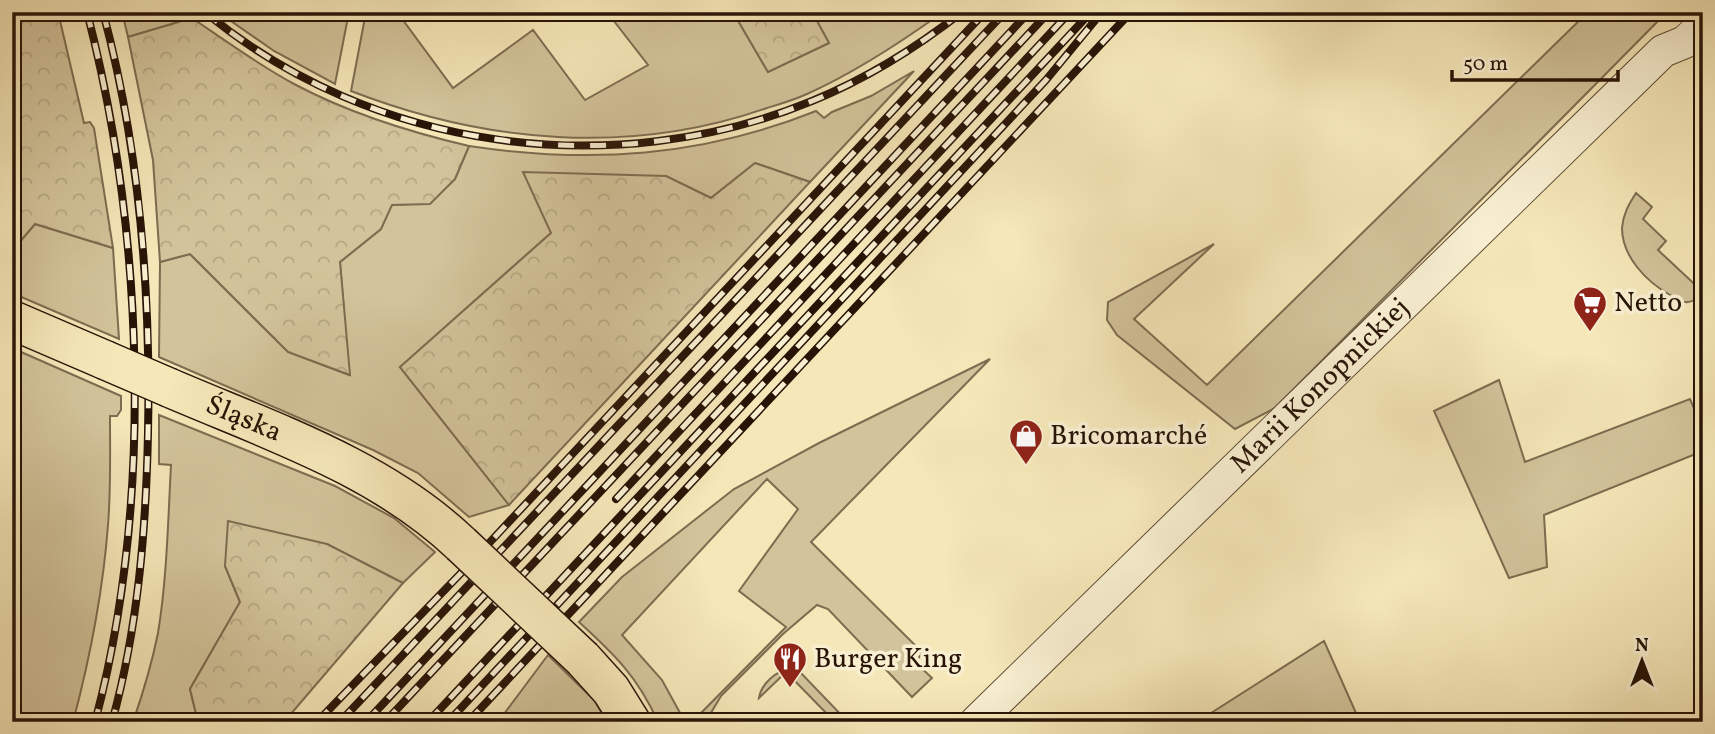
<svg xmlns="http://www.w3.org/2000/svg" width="1715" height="734" font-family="Vollkorn,serif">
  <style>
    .grass { fill: #d2c39a; stroke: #7d6c50; stroke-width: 2 }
    .forest { fill: url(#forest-crowns); stroke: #7d6c50; stroke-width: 2 }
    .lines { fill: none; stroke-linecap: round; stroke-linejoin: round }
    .minor-casing { stroke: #5b4933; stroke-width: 34 }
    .major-casing { stroke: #281407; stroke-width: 41 }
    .minor { stroke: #f8efd1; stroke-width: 32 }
    .major { stroke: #f5e7b8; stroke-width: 38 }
    .rail-casing { stroke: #281407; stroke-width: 8 }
    .rail { stroke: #f8efd1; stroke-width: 5; stroke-dasharray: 16; stroke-linecap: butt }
    .major-bridge-casing { stroke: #281407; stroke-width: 41; stroke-linecap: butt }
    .major-bridge { stroke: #f5e7b8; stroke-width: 38 }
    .labels { text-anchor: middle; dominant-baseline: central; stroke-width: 7; stroke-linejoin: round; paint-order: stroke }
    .poi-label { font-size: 28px; fill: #281407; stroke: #f8efd1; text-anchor: start }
    .street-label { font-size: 28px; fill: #281407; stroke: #f8efd1 }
  </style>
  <defs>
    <pattern id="forest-crowns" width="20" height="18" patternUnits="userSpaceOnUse" patternTransform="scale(1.75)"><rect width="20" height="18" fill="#d2c39a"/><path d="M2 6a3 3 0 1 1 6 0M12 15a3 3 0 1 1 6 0" fill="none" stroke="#b4a783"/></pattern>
  </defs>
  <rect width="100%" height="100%" fill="#f5e7b8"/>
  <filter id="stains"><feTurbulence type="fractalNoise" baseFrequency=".00286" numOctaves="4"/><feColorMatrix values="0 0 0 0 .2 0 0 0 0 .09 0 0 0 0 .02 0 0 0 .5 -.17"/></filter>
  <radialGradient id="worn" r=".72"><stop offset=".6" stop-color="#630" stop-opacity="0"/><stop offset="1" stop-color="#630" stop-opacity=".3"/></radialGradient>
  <path class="grass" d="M122,12h63l7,6 -64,19z
    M218,12h131l-14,72 -61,-33z
    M366,12h31l56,76 80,-58 52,70 63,-35 -41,-53h126l35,60 61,-29 -17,-31h131c-43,31 -87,60 -136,82 -13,6 -27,10 -40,14 -137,48 -282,35 -416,-17z
    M1588,12h79l-392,396 -40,21 -118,-94 -10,-15 1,-18 106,-58 -80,75 73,66z
    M914,71l-104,111 -55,-19 -44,35 -45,-22 -115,57 -151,134 109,138 -40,12 -51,-44 -45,-23 -214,-93 1,-95 30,-8 98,98 61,23 -9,-113 41,-33 10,-24 39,-2 25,-24 14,-33c121,18 232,11 347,-35l8,7 8,-6 39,-16z
    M1636,193l16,14 -9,12 23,22 -8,9 45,42c-4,5 -11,11 -18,10 -5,0 -10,-5 -15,-7 -23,-13 -48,-38 -48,-67 1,-14 7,-24 14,-35z
    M35,224l78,24 6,91 -107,-46v-42z
    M12,348l109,48v14l-4,6h-7c0,36 1,73 -2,109 -5,66 -18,133 -35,197h-61z
    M990,359l-179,183 112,111 -8,9 17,16 -20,19 -84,-88 -11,-4 -34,29 -62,62 -12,20 -9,-2 86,-87 -47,-36 59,-82 -31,-30 -145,156 40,45 23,42h-27c-20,-45 -44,-68 -79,-100l43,-45 112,-88 85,-46z
    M1499,380l26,82 165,-63 13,30v22l-159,64 3,52 -38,11 -75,-167z
    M159,415l176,71 59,32 41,34 -32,31 -76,-39 -102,22 15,36 -50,87 8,33h-65c10,-29 19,-59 25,-89 9,-55 10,-112 13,-168l-12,-1z
    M1324,641l36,81h-163z
    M548,655l46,45 13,22h-109z
    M789,669l12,4 47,49h-13l-49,-50 -27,26c2,-14 17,-27 30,-29z"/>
  <path class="forest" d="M12,12h46l26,111 6,-1 4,6 19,120 -78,-24 -23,27z
    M733,12h79l17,31 -61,29z
    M192,18c34,23 68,48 104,67 55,29 113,47 173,61l-14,33 -25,25 -38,1 -11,24 -41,33 10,113 -62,-23 -98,-98 -30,8 -7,-102 -25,-123z
    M755,163l55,19 -301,323 -109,-138 151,-134 -28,-61 143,4 45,22z
    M228,521l99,23 76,39 -119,139h-86l-8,-33 50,-87 -15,-36z"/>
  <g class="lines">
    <g class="minor-casing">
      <g id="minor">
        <path id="s1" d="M976,722l687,-671 22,-9 18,-17"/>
      </g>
    </g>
    <g class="major-casing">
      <g id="major">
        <path d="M12,320l93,40"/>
        <path id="s2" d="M170,388c100,43 210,79 291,156"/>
        <path d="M583,659l28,31 20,32"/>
      </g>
    </g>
    <use href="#minor" class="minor"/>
    <use href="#major" class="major"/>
    <g class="rail-casing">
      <path id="rail" d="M87,12c57,220 67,489 8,710
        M103,12c37,138 48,279 45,421 -2,97 -10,195 -36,289
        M205,12c167,139 408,171 607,89 54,-22 104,-53 150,-89
        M616,499l454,-487
        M317,722l147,-152 521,-558
        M340,722l665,-710
        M366,722l663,-710
        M385,722l664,-710
        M428,722l663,-710
        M448,722l598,-642 56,-68
        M468,722l663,-710"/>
    </g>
    <use href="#rail" class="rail"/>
    <g class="major-bridge-casing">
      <path id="major-bridge" d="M105,360l65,28
        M461,544l122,115"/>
    </g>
    <use href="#major-bridge" class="major-bridge"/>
  </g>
  <defs>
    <g id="supermarket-pin" transform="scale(1.75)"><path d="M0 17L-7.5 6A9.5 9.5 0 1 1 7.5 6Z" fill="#8f2418" stroke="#f8efd1"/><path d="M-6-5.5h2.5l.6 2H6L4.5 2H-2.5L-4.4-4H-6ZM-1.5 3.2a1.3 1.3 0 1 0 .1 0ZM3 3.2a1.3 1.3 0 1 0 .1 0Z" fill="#fff"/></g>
    <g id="shop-pin" transform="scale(1.75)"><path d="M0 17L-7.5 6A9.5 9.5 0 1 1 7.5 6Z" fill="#8f2418" stroke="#f8efd1"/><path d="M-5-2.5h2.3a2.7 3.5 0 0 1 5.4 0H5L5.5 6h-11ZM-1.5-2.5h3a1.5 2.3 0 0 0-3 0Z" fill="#fff"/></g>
    <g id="restaurant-pin" transform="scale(1.75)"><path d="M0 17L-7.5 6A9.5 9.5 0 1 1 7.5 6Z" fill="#8f2418" stroke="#f8efd1"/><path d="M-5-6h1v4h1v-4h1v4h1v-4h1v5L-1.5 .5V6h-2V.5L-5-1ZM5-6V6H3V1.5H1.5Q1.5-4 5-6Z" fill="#fff"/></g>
  </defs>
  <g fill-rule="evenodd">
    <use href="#supermarket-pin" x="1590" y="303"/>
    <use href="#shop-pin" x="1026" y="436"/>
    <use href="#restaurant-pin" x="790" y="659"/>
  </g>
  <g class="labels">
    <g class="poi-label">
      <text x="1614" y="303">Netto</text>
      <text x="1050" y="436">Bricomarché</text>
      <text x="814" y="659">Burger King</text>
    </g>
    <g class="street-label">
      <text stroke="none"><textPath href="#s1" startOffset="481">Marii Konopnickiej</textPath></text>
      <text stroke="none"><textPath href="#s2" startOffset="80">Śląska</textPath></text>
    </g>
  </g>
  <rect width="1715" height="734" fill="none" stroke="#f5e7b8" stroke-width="42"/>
  <rect x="14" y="14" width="1687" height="706" fill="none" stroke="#281407" stroke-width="3.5"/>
  <rect x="21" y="21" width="1673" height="692" fill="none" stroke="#281407" stroke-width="2"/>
  <g transform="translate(1642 661)" stroke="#f8efd1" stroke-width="5" paint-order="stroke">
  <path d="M0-5L12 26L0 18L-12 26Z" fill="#281407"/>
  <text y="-10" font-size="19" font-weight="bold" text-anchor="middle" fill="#281407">N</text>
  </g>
  <path d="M1452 70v10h166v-10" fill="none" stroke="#281407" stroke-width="3.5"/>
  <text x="1463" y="70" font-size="21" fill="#281407" stroke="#f8efd1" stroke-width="5" paint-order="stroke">50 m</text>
  <rect width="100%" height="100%" filter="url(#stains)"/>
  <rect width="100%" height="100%" fill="url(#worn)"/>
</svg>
